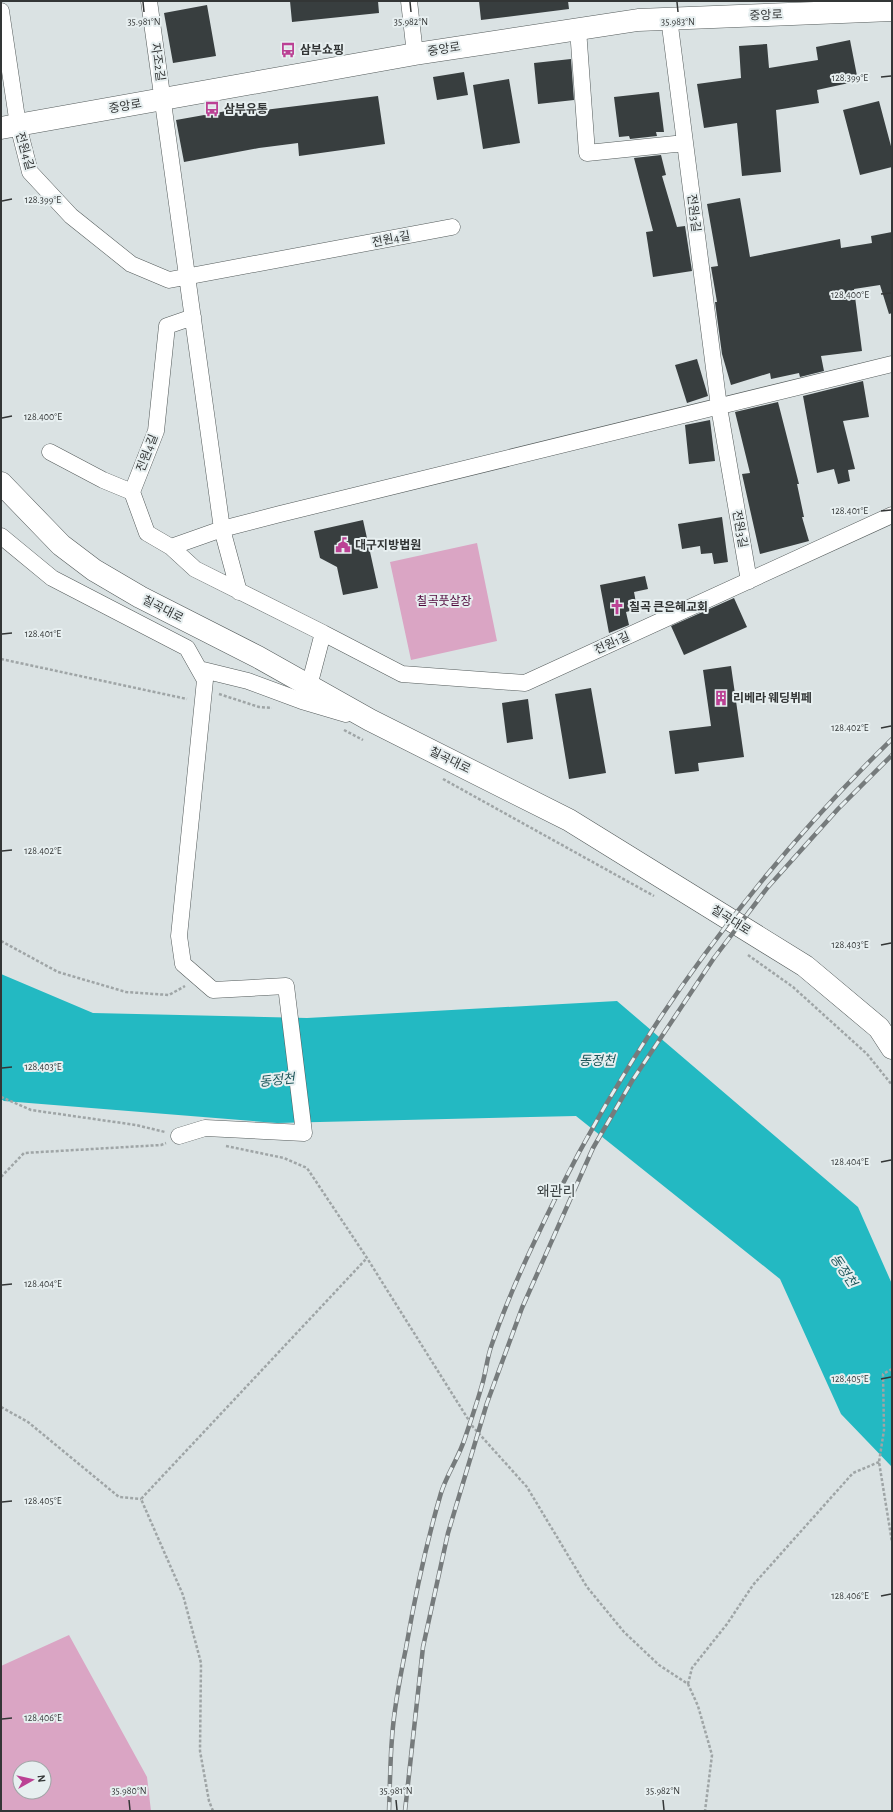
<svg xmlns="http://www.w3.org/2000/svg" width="893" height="1812" font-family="'Alegreya Sans','Noto Sans KR',sans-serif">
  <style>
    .green { fill: #daa5c4; fill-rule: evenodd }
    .water { fill: #23b9c2 }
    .building { fill: #383e3f }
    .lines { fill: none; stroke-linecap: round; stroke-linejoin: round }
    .street-casing { stroke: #545b5b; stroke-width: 17 }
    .secondary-casing { stroke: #545b5b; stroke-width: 23 }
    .primary-casing { stroke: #545b5b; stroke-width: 23 }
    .path { stroke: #9fa5a6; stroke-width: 2.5; stroke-dasharray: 3 2; stroke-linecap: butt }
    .street { stroke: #fff; stroke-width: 16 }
    .secondary { stroke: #fff; stroke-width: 22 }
    .primary { stroke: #fff; stroke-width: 22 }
    .rail-casing { stroke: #767b7c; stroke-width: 4.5 }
    .rail { stroke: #e7eff0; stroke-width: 3; stroke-dasharray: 9; stroke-linecap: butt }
    .ticks { fill: none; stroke: #333636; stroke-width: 1.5 }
    .labels { text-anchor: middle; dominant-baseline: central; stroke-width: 4; stroke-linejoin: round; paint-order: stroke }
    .street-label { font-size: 12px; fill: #333636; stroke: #e7eff0 }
    .poi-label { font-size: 12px; font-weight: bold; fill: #333636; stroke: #e7eff0; text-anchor: start }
    .park-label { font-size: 12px; fill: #4f063b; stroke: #e7eff0 }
    .water-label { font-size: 13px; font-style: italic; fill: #1d565a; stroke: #e7eff0 }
    .quarter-label { font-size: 14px; fill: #3a4041; stroke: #e7eff0 }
    .ticks-label { font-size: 10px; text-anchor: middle; fill: #333636; stroke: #e7eff0; stroke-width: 4; stroke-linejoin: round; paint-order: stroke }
  </style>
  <rect width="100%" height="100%" fill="#dae2e3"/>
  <path class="green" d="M477,543l20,98 -86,19 -21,-98z
    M69,1635l78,142 4,34h-150v-145zM20,1768h24v24h-24z"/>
  <path class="water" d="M1,974l92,39 214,5 310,-17 241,206 34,77v186l-1,-4 -50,-52 -61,-135 -204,-163 -299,7 -273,-22 -3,-2z"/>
  <path class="building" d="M290,1h88l1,12 -87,9z
    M479,1h89l1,8 -88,11z
    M207,5l9,51 -43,7 -9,-50z
    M850,40l8,41 -41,9 2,13 -43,7 5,62 -39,4 -5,-53 -33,5 -7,-44 44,-6 -2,-32 28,-2 2,24 49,-8 -2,-13z
    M571,59l3,41 -36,4 -4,-41z
    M464,72l4,23 -31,5 -4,-23z
    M509,79l11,64 -37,6 -10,-64z
    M659,92l5,40h-8l1,4 -27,3 -1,-3 -10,1 -5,-40z
    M378,96l7,48 -86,12 -1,-13 -39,5 -75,14 -8,-42 62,-11 1,4z
    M879,101l13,49v17l-32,8 -17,-65z
    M661,155l5,20 -4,1 15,51 8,-1 7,45 -39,6 -7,-45 7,-1 -19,-73z
    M740,198l10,59 90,-18 1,9 31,-5 -1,-7 21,-4v81l-3,1 -9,-29 -26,4 8,62 -41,5 3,15 -24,6 -1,-4 -28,6 -1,-6 -39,12 -9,-31 -7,-52h2l-6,-35 7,-1 -11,-62z
    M697,359l11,37 -21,7 -12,-38z
    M863,381l6,36 -26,4 12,48 -7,1 2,11 -12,3 -4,-15 -17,4 -14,-77z
    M778,402l21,82h-2l7,33h-2l7,24 -49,13 -18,-80 8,-1 -15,-61z
    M710,420l5,41 -26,3 -4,-39z
    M722,517l6,45 -14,2 -2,-11 -11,1 -1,-8 -18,3 -4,-25z
    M363,520l15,68 -35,7 -6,-28 -17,-9 -6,-27z
    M645,576l3,13 -14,3 2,11 -7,1 1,7 -4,1 3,13 -20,8 -9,-48z
    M734,598l13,29 -63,28 -13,-29z
    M731,666l13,91 -46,6 1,8 -24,3 -6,-43 42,-5 -8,-56z
    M591,688l15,85 -37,6 -14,-85z
    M528,699l5,40 -26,4 -5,-40z"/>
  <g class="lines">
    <g class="street-casing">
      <path id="street" d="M149,1l73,528 17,63
        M409,1l6,53
        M1,11l17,114 12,47 41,44 60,48 38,16 283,-53
        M669,18l50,389 30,174
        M578,29l9,124 98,-10
        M50,452l53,28 29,12 24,-61 11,-105 26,-9
        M132,492l15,41 24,14 24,22 128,64 -14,53
        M1,536l51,42 135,70 18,32 -26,256 4,28 30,26 73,-4 18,147 -99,-5 -26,8
        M171,547l51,-18 58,-15 612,-150
        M323,633l79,41 123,9 367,-168
        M199,669l49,12 54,20 44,13"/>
    </g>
    <g class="secondary-casing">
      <path id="secondary" d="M1,128l414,-74 223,-34 254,-10"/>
    </g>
    <g class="primary-casing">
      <path id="primary" d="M1,483l60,62 33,25 46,27 118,60 112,63 199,100 236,146 74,62 13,20"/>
    </g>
    <path class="path" d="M1,659l186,40
      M219,694l40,13 13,1
      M344,730l19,10
      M443,779l211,117
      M1,941l57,31 68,20 43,3 16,-9
      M748,955l45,32 74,67 25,31
      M1,1097l30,13 105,15 29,7
      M226,1146l58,12 23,10 60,90 106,169 54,60 60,100 37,45 35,33 29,19 10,22 14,49 -7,56
      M1,1177l23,-24 137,-8 5,-2
      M892,1369l-9,5 1,56 -5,32 13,80
      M1,1407l27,15 91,75 22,2
      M688,1684l4,-16 35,-44 26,-39 100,-112 26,-11
      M213,1811l-4,-10 -9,-50 1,-88 -18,-68 -42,-96 226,-241"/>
    <use href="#street" class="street"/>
    <use href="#secondary" class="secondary"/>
    <use href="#primary" class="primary"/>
    <g class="rail-casing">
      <path id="rail" d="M389,1811c1,-24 1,-49 3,-73 2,-30 8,-61 14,-90 9,-52 20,-104 35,-155 6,-19 18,-36 24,-55 6,-18 12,-35 17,-53 4,-13 5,-28 10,-41 17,-50 40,-98 63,-145 85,-171 201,-327 337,-460
        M405,1811l18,-164 25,-114 39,-130 35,-95 71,-160 39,-67 82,-123 54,-71 70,-78 54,-54"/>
    </g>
    <use href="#rail" class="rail"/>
  </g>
  <path class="ticks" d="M143,2l1,10M410,2l1,10M677,2l1,10M881,77l10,-1M2,201l10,-2M881,294l10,-1M2,418l10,-2M881,511l10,-1M2,634l10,-1M881,728l10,-2M2,851l10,-1M881,945l10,-2M2,1068l10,-1M881,1162l10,-2M2,1285l10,-1M881,1379l10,-2M2,1502l10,-1M881,1596l10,-2M2,1719l10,-1M129,1800l1,10M396,1800l1,10M663,1800l1,10"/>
  <defs>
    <g id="bus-bare" transform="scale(1.2)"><path d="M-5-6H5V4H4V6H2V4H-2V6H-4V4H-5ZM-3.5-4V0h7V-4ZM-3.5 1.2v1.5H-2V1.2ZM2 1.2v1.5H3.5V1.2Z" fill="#bb4194" stroke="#e7eff0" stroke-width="2.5" paint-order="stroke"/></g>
    <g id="civic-bare" transform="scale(1.2)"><path d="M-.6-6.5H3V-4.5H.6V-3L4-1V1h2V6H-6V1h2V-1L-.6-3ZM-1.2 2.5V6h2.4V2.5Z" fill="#bb4194" stroke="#e7eff0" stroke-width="2.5" paint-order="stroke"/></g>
    <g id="church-bare" transform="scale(1.2)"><path d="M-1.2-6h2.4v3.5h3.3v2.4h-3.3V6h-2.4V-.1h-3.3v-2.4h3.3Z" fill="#bb4194" stroke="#e7eff0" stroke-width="2.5" paint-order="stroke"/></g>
    <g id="building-bare" transform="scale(1.2)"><path d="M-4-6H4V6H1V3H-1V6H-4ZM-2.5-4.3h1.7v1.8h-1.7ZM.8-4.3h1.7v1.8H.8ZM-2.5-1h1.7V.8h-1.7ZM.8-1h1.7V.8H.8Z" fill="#bb4194" stroke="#e7eff0" stroke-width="2.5" paint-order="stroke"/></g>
  </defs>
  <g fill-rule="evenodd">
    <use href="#bus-bare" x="288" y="50"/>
    <use href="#bus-bare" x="212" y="109"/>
    <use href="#civic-bare" x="343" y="545"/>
    <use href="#church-bare" x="617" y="607"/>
    <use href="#building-bare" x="721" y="698"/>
  </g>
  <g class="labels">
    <g class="street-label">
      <text transform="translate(766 15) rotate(-2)">중앙로</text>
      <text transform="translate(444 49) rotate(-9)">중앙로</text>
      <text transform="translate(158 62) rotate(82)">자조2길</text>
      <text transform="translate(125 106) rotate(-10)">중앙로</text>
      <text transform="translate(25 151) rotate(74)">전원4길</text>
      <text transform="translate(694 213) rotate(83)">전원3길</text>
      <text transform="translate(391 239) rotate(-11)">전원4길</text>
      <text transform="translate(147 453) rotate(-69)">전원4길</text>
      <text transform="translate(740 529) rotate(80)">전원3길</text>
      <text transform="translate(163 609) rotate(27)">칠곡대로</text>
      <text transform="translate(612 643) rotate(-24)">전원1길</text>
      <text transform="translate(450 760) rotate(26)">칠곡대로</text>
      <text transform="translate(731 920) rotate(32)">칠곡대로</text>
    </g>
    <g class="poi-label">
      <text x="300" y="50">삼부쇼핑</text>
      <text x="224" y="109">삼부유통</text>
      <text x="355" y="545">대구지방법원</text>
      <text x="629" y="607">칠곡 큰은혜교회</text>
      <text x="733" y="698">리베라 웨딩뷔페</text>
    </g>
    <g class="park-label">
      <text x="444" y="601">칠곡풋살장</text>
    </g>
    <g class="water-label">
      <text x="597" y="1061">동정천</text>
      <text transform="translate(277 1081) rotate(-6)">동정천</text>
      <text transform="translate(843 1271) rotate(56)">동정천</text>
    </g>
    <g class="quarter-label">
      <text x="556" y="1192">왜관리</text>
    </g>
  </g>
  <g class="ticks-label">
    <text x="144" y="25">35.981°N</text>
    <text x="411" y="25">35.982°N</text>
    <text x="678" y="25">35.983°N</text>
    <text x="850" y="81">128.399°E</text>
    <text x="43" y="203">128.399°E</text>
    <text x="850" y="298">128.400°E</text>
    <text x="43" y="420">128.400°E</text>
    <text x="850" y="514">128.401°E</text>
    <text x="43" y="637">128.401°E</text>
    <text x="850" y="731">128.402°E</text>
    <text x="43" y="854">128.402°E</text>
    <text x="850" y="948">128.403°E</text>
    <text x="43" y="1070">128.403°E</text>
    <text x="850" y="1165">128.404°E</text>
    <text x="43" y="1287">128.404°E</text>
    <text x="850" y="1382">128.405°E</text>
    <text x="43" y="1504">128.405°E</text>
    <text x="850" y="1599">128.406°E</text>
    <text x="43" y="1721">128.406°E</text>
    <text x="129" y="1794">35.980°N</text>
    <text x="396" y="1794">35.981°N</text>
    <text x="663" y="1794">35.982°N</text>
  </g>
  <rect width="893" height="1812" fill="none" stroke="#333636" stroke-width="4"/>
  <g transform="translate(32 1780) rotate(82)"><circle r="19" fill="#e7eff0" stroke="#9fa5a6"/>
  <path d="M0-3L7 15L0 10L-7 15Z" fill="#bb4194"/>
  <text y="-6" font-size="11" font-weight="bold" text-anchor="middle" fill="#333636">N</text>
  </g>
</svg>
